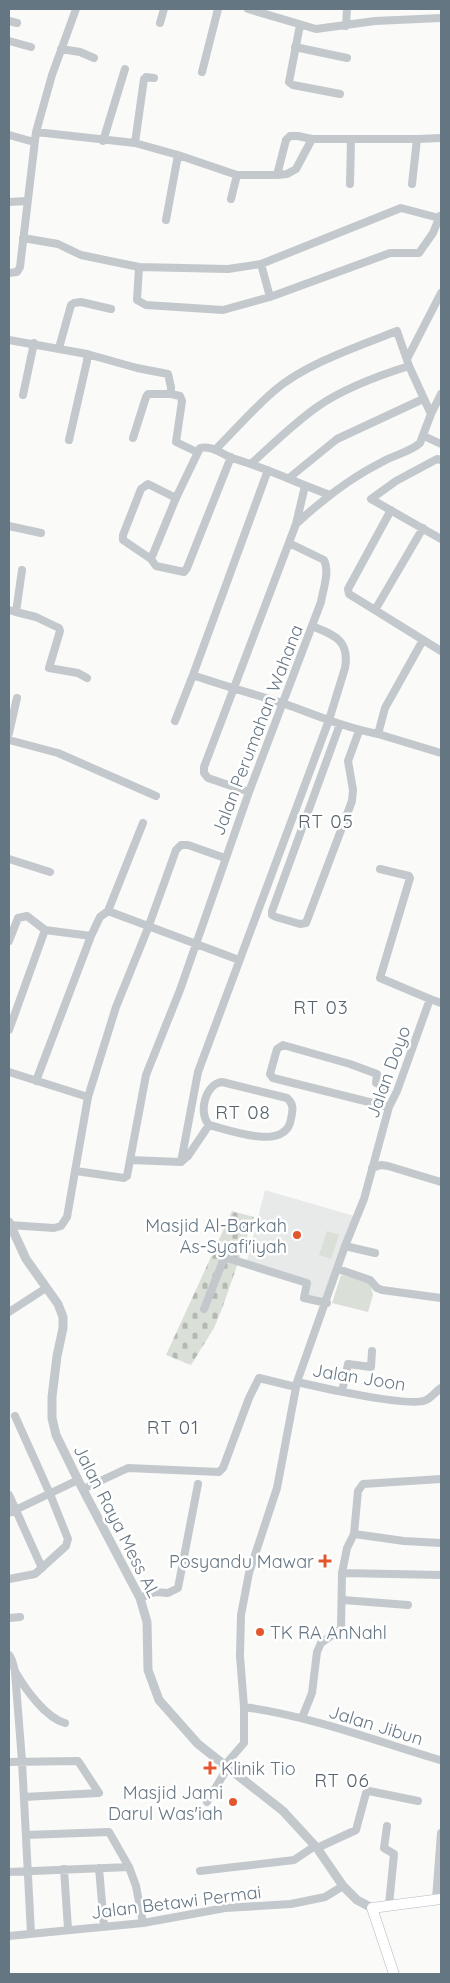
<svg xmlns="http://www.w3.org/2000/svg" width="450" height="1983" font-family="Quicksand,sans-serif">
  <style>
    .built { fill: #e8e9e9 }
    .cemetery { fill: url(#cemetery-stones) }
    .pitch { fill: #dadfd7 }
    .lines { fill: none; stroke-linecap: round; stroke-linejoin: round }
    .secondary-casing { stroke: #b3babf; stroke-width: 11 }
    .minor { stroke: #c3c8cc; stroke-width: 8 }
    .tertiary { stroke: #c3c8cc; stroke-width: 9 }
    .secondary { stroke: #fff; stroke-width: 10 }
    .poi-dot { fill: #e4572e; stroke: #fff; stroke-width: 2 }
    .labels { text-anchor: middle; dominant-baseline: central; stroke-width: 5; stroke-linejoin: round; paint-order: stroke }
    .street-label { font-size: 18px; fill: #657683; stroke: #fff }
    .poi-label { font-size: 18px; fill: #657683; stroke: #fff; text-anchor: end }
    .neighbourhood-label { font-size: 19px; letter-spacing: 1px; fill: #57646e; stroke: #fff }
  </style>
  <defs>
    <pattern id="cemetery-stones" width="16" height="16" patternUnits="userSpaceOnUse" patternTransform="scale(1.25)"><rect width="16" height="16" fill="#dadfd7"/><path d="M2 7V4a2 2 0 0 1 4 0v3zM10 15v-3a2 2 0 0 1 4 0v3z" fill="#b4b9b4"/></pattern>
  </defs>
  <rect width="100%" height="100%" fill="#fafaf8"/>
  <path class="built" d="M265,1190l89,26 -29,84 -19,-4 3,-13 -63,-19z"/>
  <path class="cemetery" d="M232,1211l22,6 -31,89 -9,22 -23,37 -25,-10z"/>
  <path class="pitch" d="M327,1231l12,4 -8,24 -12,-4z
    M341,1275l29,8 3,12 -5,17 -36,-9z"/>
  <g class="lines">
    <g class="secondary-casing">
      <path id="secondary" d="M394,1974l-22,-66 69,-9"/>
    </g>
    <path class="minor" d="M248,9l68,20 59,-8 66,-3
      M9,21l8,2
      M160,23l4,-14
      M300,25l-11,57 4,3 47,9
      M346,26l1,-17
      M9,41l22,6
      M295,47l52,11
      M61,49l19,3 14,6
      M202,72l16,-63
      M36,132l16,-57 24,-66
      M9,135l25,7
      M417,139l24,-1
      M103,141l22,-72
      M135,143l9,-64 2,-2 8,1
      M277,175l9,-35 4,-4h8l14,3h105l-5,45
      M350,184l1,-45
      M231,199l6,-24
      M9,202l18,-1
      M166,220l12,-65
      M23,238l35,6 23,11 58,12 89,2 33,-5 140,-56 38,10
      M261,264l9,33
      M139,267l-2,33 9,5 77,5 47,-13 120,-44h29l14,-20 7,-17
      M9,273l8,-1 3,-5 16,-135 99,11 43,12 59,20h40l10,-1 9,-5 16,-30
      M9,340l78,14v7l-18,79
      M59,348l12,-43 3,-2 7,-1 30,7
      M87,354l50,14 31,6 3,13v7l9,2 2,5 -6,41 21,10
      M407,359l34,-66
      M23,395l11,-52
      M424,436l17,8
      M133,438l13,-41 2,-3h23
      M215,450c19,-19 38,-41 59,-59 31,-27 85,-45 123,-60l12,35 22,48
      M441,460l-4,-1 -41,22 -25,18 70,40
      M252,463c21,-19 41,-39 65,-56 27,-19 60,-31 92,-41
      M268,470l-75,205c30,11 62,19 92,29 31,11 61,24 93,30
      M289,478l48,-39 86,-40
      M176,498l-28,-14 -7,5 -18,46v5l28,19 5,7 28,6 3,-4 44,-111
      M391,510l-43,79 1,5 92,57
      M296,524l9,-38
      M9,526l32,7
      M151,559l25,-61 24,-50c11,-3 22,6 32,10 34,10 65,25 98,37
      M9,610l7,2 6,-42
      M375,610l48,-82
      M16,612l20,5 23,11 1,3 -11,37 29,5 9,5
      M423,640l-38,68 -7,26 63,19
      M175,721l18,-46
      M340,724l-68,187v4l4,2 24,7 6,-1 46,-122 1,-11 -5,-29 11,-30
      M9,733l8,-35
      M9,740l49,13 98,43
      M249,792l-41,-14 -4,-5v-6l92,-243c26,-24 54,-46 86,-62 12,-7 28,-10 38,-19l11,-29 10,-20
      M9,859l41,13
      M380,869l29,7 1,2 -30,100 50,21
      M108,911l131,49
      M9,941l9,-23 9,-2 18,14 46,6
      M9,1030l36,-100
      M9,1072l79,25
      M36,1081l55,-145 9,-19 8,-6 35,-88
      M222,1082l65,16c7,6 6,12 4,21 -5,33 -61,11 -82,6 -11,-12 -4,-41 13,-43z
      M386,1088l-10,-5 1,-9 -27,-10 -67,-19 -6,4 -7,25 3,4 116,29
      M130,1160l51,2 7,-6 21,-31
      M181,1162l17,-90 131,-352 16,-52c5,-28 -11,-33 -33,-42
      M372,1168l9,-3 7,1 53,16
      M76,1171l48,7 3,-2 19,-101 34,-85 69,-198 72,-190c2,-13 9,-30 3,-42l-35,-17
      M9,1225l45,3 7,-2 6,-9 21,-120 28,-90 32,-79 28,-78 5,-5h7l37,13
      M345,1246l30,7
      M338,1269l32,11 7,8 5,2 59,8
      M204,1309l19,-48 4,-3 80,25 -3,15 23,5
      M9,1312l37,-24
      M297,1382c21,5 114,26 129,18 6,-3 10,-9 15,-12
      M342,1391l6,-27 23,3 1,-16
      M83,1489l45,-21 91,4 4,-4 26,-70 10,-20 37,9
      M9,1495l33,73
      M9,1513l69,-33
      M354,1534l50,7 37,2
      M342,1573l99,2
      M9,1579l26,-5 31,-28 2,-7 -18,-45 -35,-78
      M140,1598l15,-6 13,1 10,-5 20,-104
      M343,1600l65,5
      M9,1618l11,-1
      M9,1655c5,6 4,13 7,18 10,17 30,45 49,50
      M15,1672l7,89 9,172
      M244,1707c67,9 132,34 196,53
      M302,1718l10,-25 5,-41 4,-9 20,-14 1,-56 5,-25 7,-14 4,-43 5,-7 78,-5
      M9,1762l69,-1 21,32 -75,4
      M225,1765l19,-22v-36l-4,-51 1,-41 8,-42 28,-85 20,-106 48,-136 19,-47 25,-92 8,-16 33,-92 11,4
      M207,1802l21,-35
      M387,1826l-3,22 10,6 -5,51
      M317,1848l39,-18 10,-37 3,-2 49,10
      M129,1867l7,19 7,37
      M99,1868l5,58
      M64,1869l4,60
      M200,1871l94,-11 21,-14
      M9,1872l120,-5 -20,-35 -83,3
      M436,1899l5,-66
      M9,1936l134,-13 82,-15 66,-4 34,-7 18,-11"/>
    <path class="tertiary" d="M9,1222l17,37 32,45 5,13v11l-6,28 -5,41v21l4,17 22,45 62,118 7,24 1,48 11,30 39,44 85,67 34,37 26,38 14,14 15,8"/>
    <use href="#secondary" class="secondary"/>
  </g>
  <g class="poi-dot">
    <circle cx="297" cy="1235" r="5"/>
    <path d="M322.5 1553.5h5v5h5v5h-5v5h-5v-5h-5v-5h5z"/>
    <circle cx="260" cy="1632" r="5"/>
    <path d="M207.5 1760.5h5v5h5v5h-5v5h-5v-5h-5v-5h5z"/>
    <circle cx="233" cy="1802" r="5"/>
  </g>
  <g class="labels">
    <g class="street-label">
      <text transform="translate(257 730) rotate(-69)">Jalan Perumahan Wahana</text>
      <text transform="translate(388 1072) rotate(-70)">Jalan Doyo</text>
      <text transform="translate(359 1377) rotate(9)">Jalan Joon</text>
      <text transform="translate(117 1521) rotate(63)">Jalan Raya Mess AL</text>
      <text transform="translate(376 1725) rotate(17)">Jalan Jibun</text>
      <text transform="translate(176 1902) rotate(-7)">Jalan Betawi Permai</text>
    </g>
    <g class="poi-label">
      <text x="287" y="1225">Masjid Al-Barkah<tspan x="287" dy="21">As-Syafi'iyah</tspan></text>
      <text x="314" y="1561">Posyandu Mawar</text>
      <text x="270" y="1632" text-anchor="start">TK RA AnNahl</text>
      <text x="221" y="1768" text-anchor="start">Klinik Tio</text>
      <text x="223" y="1792">Masjid Jami<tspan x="223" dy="21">Darul Was'iah</tspan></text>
    </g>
    <g class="neighbourhood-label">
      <text x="326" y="821">RT 05</text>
      <text x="321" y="1007">RT 03</text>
      <text x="243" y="1112">RT 08</text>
      <text x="173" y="1427">RT 01</text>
      <text x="342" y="1780">RT 06</text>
    </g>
  </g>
  <rect width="450" height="1983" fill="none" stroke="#657683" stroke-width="20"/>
</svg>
